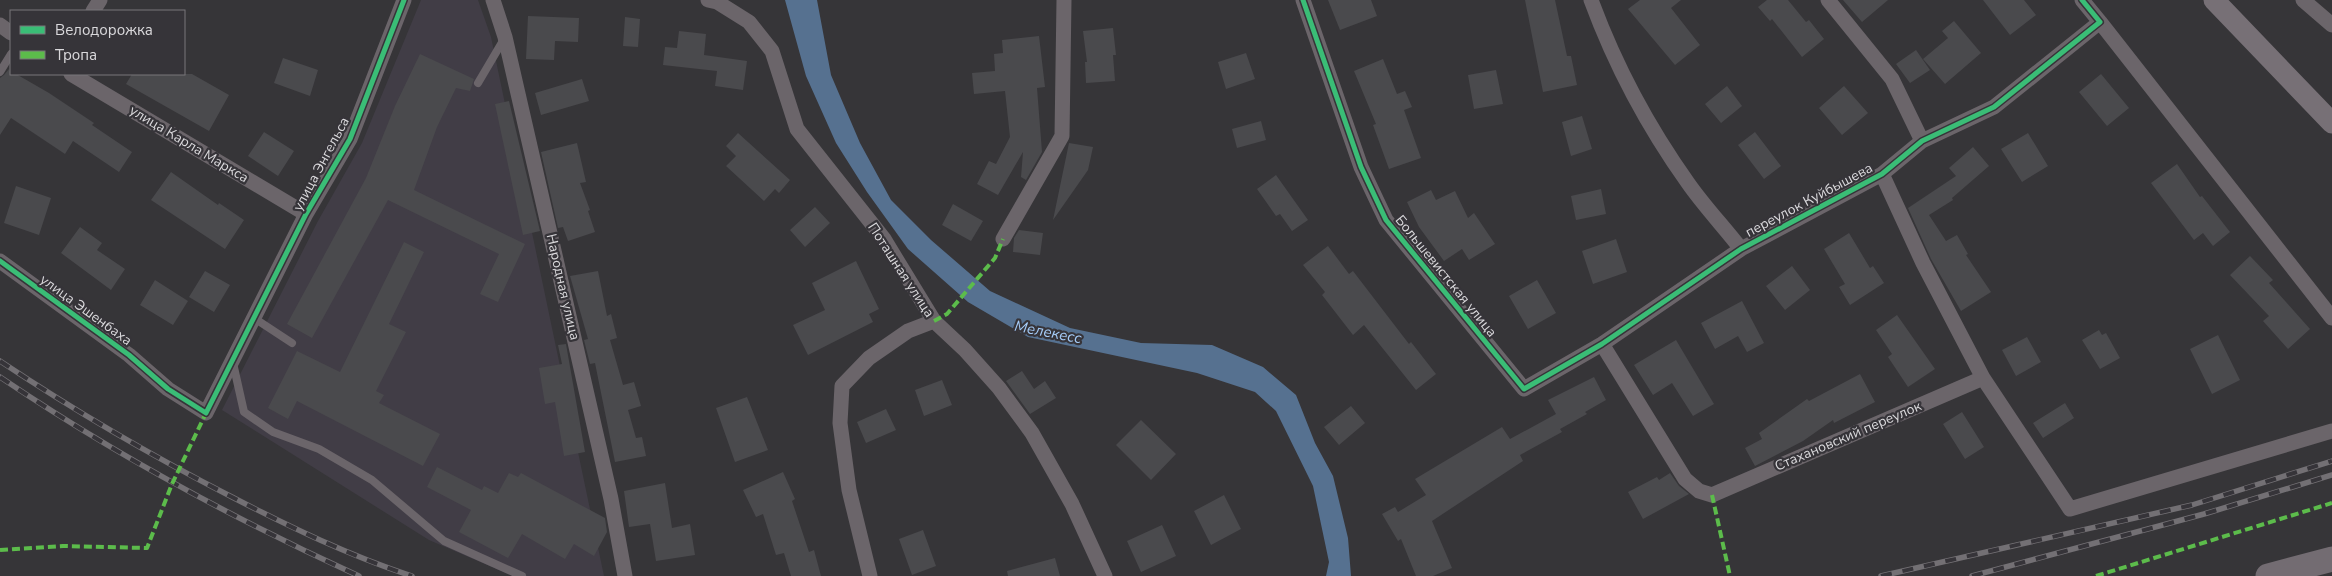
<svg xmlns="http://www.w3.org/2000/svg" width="2332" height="576" font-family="'Nunito Sans',sans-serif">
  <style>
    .built { fill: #413d46 }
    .water { fill: #567190 }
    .building { fill: #4a4a4d }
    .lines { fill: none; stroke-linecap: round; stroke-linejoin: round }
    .service { stroke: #6b656a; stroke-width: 8 }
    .minor { stroke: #6b656a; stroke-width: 15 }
    .secondary { stroke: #777076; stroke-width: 21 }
    .trunk { stroke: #736c72; stroke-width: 25 }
    .rail-casing { stroke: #737074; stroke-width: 5.5 }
    .rail { stroke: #363439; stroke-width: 4; stroke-dasharray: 11; stroke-linecap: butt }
    .quiet { stroke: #5cbc4b; stroke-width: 4; stroke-dasharray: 8 4; stroke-linecap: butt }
    .cycleway-casing { stroke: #363439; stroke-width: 8 }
    .cycleway { stroke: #3abd76; stroke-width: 5 }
    .labels { text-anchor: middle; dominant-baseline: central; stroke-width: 4.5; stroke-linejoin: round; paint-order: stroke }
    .street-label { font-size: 14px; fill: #dad9dc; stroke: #363439 }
    .water-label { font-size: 15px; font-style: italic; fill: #a5ccf8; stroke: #363439 }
  </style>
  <rect width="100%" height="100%" fill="#363538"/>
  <path class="built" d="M421,0h57l13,37 113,539h-91l-84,-36 -207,-130 96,-189 44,-78z"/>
  <path class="water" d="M785,0h32l14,75 29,68 31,57 40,40 59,51 80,37 71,15 71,2 51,22 33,28 19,48 18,33 15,62 3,38h-25l3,-14 -16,-76 -37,-75 -21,-19 -58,-19 -169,-36 -60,-35 -60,-53 -41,-57 -31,-49 -30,-67z"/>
  <path class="building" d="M1328,0h43l6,16 -37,14z
    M1525,0h30l12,56h4l6,29 -34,7z
    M1640,0h41l-10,8 29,37 -25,20 -47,-56z
    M1767,0h21l18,22 3,-2 15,19 -22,18 -30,-38 -2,2 -12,-14z
    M1843,0h45l-26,22z
    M1983,0h41l12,15 -26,20z
    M528,16l51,2 -1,24 -23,-1 -1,19 -28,-1z
    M625,17l15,2 -2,28 -15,-1z
    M1954,21l27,32 -36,31 -22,-25 25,-21 -6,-7z
    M1113,28l3,27h-3l2,26 -29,2 -1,-21h2l-4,-31z
    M679,31l27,3 -2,21 43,6 -4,29 -28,-4 2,-15 -54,-6 2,-18 12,1z
    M1039,36l6,51 -8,1 5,64 -16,28 -5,-3 2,-25 -25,43 -21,-11 12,-23 7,3 14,-27 -5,-46 -31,3 -2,-21 23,-2 -1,-17 9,-1 -1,-13z
    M1916,50l14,20 -20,13 -14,-19z
    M1246,53l9,26 -29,10 -8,-27z
    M420,54l54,25 -4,12 -14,-3 -19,39 -23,63 111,54 -27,58 -18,-8 19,-40 -111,-54 -76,138 -25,-14 79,-146 29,-72z
    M283,58l35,12 -8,26 -36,-13z
    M1383,59l14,35 8,-3 7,16 -8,3 17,48 -32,11 -16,-44 3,-1 -22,-53z
    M9,69l2,5h5l33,19 45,30 -2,2 40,27 -13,20 -46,-31 -8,13 -54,-36 -11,17v-57l4,-3z
    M1496,70l7,34 -29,5 -6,-34z
    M132,74h60l37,21 -20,36 -83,-47z
    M2101,74l28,34 -22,18 -28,-34z
    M582,79l7,22 -48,14 -6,-22z
    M1727,86l15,20 -21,17 -16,-19z
    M1844,86l24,27 -26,22 -23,-27z
    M509,101l31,130 -17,4 -28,-131z
    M1582,116l10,33 -21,7 -9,-34z
    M1261,121l5,19 -29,8 -5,-19z
    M264,132l30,19 -16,25 -30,-20z
    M1755,132l26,34 -17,13 -26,-34z
    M738,133l52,47 -11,13 -4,-4 -11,12 -38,-35 10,-10 -10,-10z
    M2028,133l20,33 -26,16 -21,-33z
    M577,143l9,39 -6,1 10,27 -2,1 7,21 -27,9 -5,-14 -5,1 -17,-76z
    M1069,143l24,4 -5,23 -35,50z
    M1973,147l16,19 -37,32 1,2 -24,15 17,26 11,-6 11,19 -2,1 25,37 -30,19 -30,-52 -23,-51 48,-32 -7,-8z
    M2177,164l23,33 2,-1 28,36 -17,14 -10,-13 -9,7 -43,-57z
    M171,172l47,33 1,-2 25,17 -19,29 -74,-49z
    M1276,175l32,45 -16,11 -12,-17 -4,2 -19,-27z
    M16,186l35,12 -12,37 -35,-12z
    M1601,189l5,25 -30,6 -5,-24z
    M1431,190l5,10 19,-9 13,27 6,-5 21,31 -26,16 -7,-11 -18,12 -25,-34 -12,-25z
    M953,204l30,17 -12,20 -29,-16z
    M815,207l15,16 -25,24 -15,-17z
    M80,227l22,16 -5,7 28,19 -14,21 -50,-37z
    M1019,230l24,3 -3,22 -27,-3 1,-14z
    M1849,233l21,35 3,-2 11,17 -34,22 -11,-18 6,-3 -21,-35z
    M1616,239l11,33 -34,12 -11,-33z
    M404,242l20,10 -35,72 17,8 -30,59 8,4 -5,8 61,31 -17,32 -126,-65 -9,18 -20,-11 29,-57 43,21z
    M1328,246l21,28 4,-3 56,73 2,-2 25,32 -20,16 -52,-65 -11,10 -31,-40 3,-3 -22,-27z
    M2250,256l23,24 -4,3 41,46 -22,20 -25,-28 6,-5 -39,-41z
    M856,261l23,48 -10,5 4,8 -65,33 -15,-30 32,-15 -13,-27z
    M1792,266l18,24 -25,20 -19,-24z
    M205,271l25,14 -16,27 -25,-15z
    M598,271l9,45 4,-2 6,24 -7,2 13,45 11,-3 7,24 -13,4 8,28 6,-1 4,19 -31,6 -20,-99 -5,1 -6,-24 4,-1 -18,-63z
    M155,280l33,21 -15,24 -33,-20z
    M1537,280l19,33 -28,16 -19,-33z
    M1742,301l22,42 -17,9 -9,-16 -23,13 -14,-26z
    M1897,315l38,54 -27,18 -20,-30 4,-3 -16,-24z
    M2099,330l3,5 4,-2 14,25 -20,11 -18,-29z
    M2218,335l22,45 -28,14 -22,-45z
    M2027,337l14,25 -25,14 -14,-26z
    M1676,340l38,64 -21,12 -21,-33 -19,12 -19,-30z
    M566,344l19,108 -21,4 -9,-54 -10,2 -6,-36 23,-4 -4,-19z
    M1022,371l12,18 11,-8 11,17 -26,16 -24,-33z
    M1860,374l15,28 -41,21 -1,-3 -30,21 -48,25 -10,-18 17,-9 -3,-6 48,-34 2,2z
    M1594,377l12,23 -21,12 2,2 -27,15 2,3 -42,23 3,6 -91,60 20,47 -19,8h-17l-15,-37 -3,2 -16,-27 13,-7 3,5 28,-17 -11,-16 87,-52 8,12 46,-25 -8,-14z
    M942,380l10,25 -28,11 -9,-26z
    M747,397l21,53 -33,12 -19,-54z
    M2065,403l9,15 -31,20 -10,-15z
    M1351,406l14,17 -26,22 -15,-18z
    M886,409l10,21 -30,13 -9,-21z
    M1962,412l22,35 -19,12 -22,-35z
    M1141,420l35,34 -25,26 -35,-35z
    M437,467l45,23 2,-4 14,7 11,-20 9,4 3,-4 84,45 2,14 -13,24 -20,-12 -9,15 -43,-25 -14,24 -49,-26 12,-22 -44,-23z
    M783,472l12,27 -3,2 17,51 5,-2 7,26h-30l-7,-23 -8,2 -13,-41 -7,3 -13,-27z
    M1670,473l9,13 10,8 -46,25 -15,-27 29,-15 2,3z
    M665,483l7,45 18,-4 5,31 -39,6 -6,-37 -21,3 -5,-36z
    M1224,495l17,34 -30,16 -17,-34z
    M1162,525l14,31 -35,16 -14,-31z
    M923,530l13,36 -24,9 -13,-36z
    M1055,558l5,18h-52l-1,-5z"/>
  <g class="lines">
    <path class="service" d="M0,72l11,-18
      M478,83l26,-44
      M254,318l38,25
      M233,363l11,49 29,20 46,17 53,31 72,61 78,35"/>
    <path class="minor" d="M493,0l12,37 106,462 14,77
      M708,0l9,2 32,20 23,29 25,78 87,110 50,82 31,29 34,38 33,45 40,71 33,72
      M1303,0l58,167 25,53 138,169 78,-45 139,-95 141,-75 40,-33 72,-34 106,-85 -18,-22
      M1591,0c24,65 57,127 97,183 16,23 36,44 53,66
      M1828,0l64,79 30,62
      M2303,0l29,25
      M93,11l7,-11
      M2100,22l232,296
      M0,25l11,8
      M71,74l235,140
      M1882,174l41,89 60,115 87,131 262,-78
      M1003,239l59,-103 2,-136
      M0,261l129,94 39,34 38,24 100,-199 44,-75 54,-139
      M1602,344l83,135 14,12 13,4 271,-117
      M870,576l-21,-86 -9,-67 2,-37 27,-28 39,-27 26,-10"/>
    <path class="secondary" d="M2214,0l118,123"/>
    <path class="trunk" d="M2268,576l64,-17"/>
    <g class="rail-casing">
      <path id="rail" d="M0,361c75,50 152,95 232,136 58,30 118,59 180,79
        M0,377c114,77 234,142 359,199
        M1881,576l311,-71 140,-44
        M1972,576l232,-62 128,-39"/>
    </g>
    <use href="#rail" class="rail"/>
    <path class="quiet" d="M934,321l13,-7 48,-56 8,-19
      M1712,495l18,81
      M0,550l63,-4 84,2 25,-64 34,-71
      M2096,576l236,-73"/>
    <g class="cycleway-casing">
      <path id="cycleway" d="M1303,0l58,167 25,53 138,169 78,-45 139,-95 141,-75 40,-33 72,-34 106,-85 -18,-22
        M0,261l129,94 39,34 38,24 100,-199 44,-75 54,-139"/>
    </g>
    <use href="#cycleway" class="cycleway"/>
  </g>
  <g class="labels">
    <g class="street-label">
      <text transform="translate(189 144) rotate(31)">улица Карла Маркса</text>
      <text transform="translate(321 164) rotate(-62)">улица Энгельса</text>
      <text transform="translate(1809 200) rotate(-28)">переулок Куйбышева</text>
      <text transform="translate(901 270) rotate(57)">Поташная улица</text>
      <text transform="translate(1446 276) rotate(51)">Большевистская улица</text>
      <text transform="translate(563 287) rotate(77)">Народная улица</text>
      <text transform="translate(86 310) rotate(36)">улица Эшенбаха</text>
      <text transform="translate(1848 436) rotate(-23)">Стахановский переулок</text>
    </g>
    <g class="water-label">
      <text transform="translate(1048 332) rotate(11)">Мелекесс</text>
    </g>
  </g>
  <rect x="10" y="10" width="175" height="65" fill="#363439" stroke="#78767a"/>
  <rect x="20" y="26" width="25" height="8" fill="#3abd76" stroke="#78767a"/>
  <text x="55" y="35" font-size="15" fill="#dad9dc">Велодорожка</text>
  <rect x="20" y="51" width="25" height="8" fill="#5cbc4b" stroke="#78767a"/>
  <text x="55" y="60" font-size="15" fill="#dad9dc">Тропа</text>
</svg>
